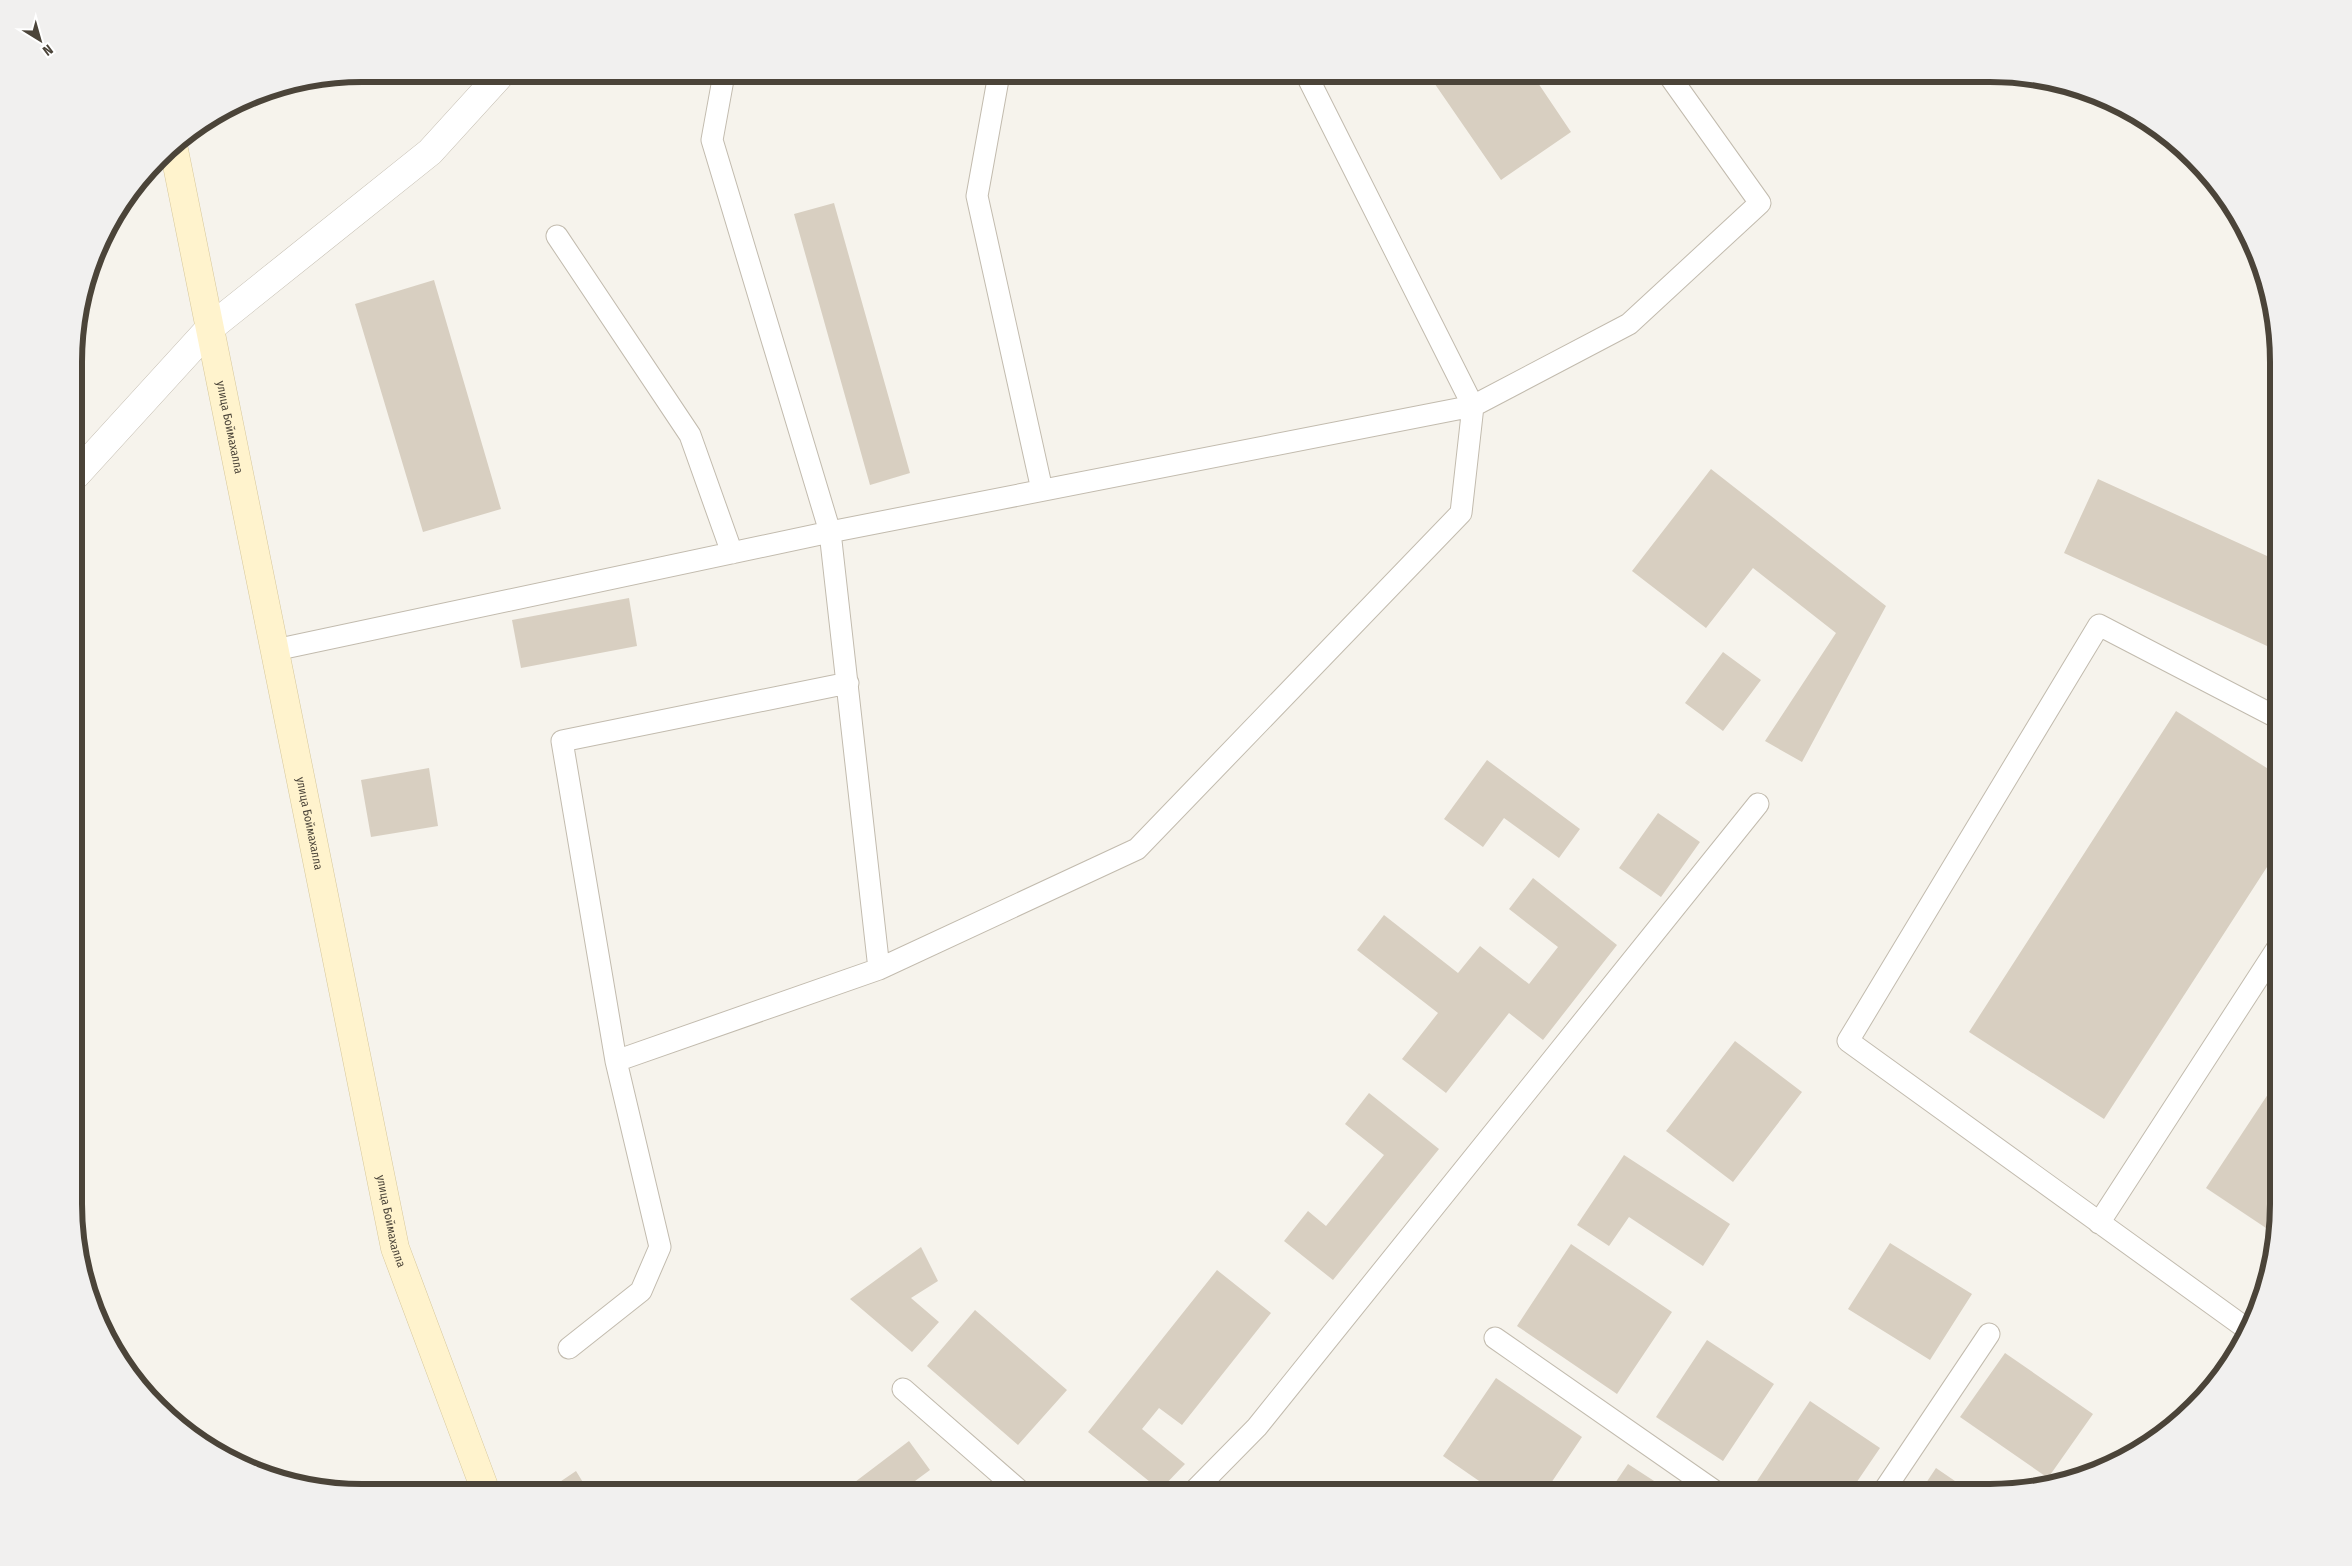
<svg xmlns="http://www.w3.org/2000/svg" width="2352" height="1566" font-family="'Fira Sans Condensed',sans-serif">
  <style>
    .building { fill: #d8cfc1 }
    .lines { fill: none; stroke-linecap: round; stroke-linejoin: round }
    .lane-casing { stroke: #c2bbae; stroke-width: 23 }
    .street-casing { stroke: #c2bbae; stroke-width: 29 }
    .secondary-casing { stroke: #d6c79b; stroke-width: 29 }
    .lane { stroke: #fff; stroke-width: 21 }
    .street { stroke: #fff; stroke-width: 28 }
    .secondary { stroke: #fff3cd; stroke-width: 28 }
    .labels { text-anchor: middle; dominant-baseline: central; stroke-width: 4; stroke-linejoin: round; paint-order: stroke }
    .street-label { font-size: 12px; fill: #4b4439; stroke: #fff }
    .rim { fill: none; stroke: #4b4439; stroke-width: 6 }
  </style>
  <rect width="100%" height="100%" fill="#f6f3ec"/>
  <path class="building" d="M1428,74h104l39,58 -70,48z
    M834,203l76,270 -40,12 -76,-271z
    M434,280l67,229 -78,23 -68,-228z
    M1711,469l175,137 -84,156 -37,-21 71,-108 -83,-65 -47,60 -74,-57z
    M2098,479l180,82v90l-214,-98z
    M629,598l8,48 -116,22 -9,-48z
    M1723,652l38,28 -38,51 -38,-28z
    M2176,711l102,64v75l-174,269 -135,-87z
    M1487,760l93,69 -21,29 -55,-40 -21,29 -39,-28z
    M429,768l9,58 -67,11 -10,-57z
    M1658,813l42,29 -39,55 -42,-29z
    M1533,878l84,67 -74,95 -34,-27 -63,80 -44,-34 36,-46 -81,-63 27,-35 74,58 22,-27 49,38 29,-37 -49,-38z
    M1735,1041l67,51 -69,90 -67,-51z
    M2278,1079v143l-3,12 -69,-46z
    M1369,1093l70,56 -106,131 -49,-39 24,-30 18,15 58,-71 -39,-31z
    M1624,1155l106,69 -27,42 -74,-49 -20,29 -32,-21z
    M1890,1243l82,51 -42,66 -82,-51z
    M1571,1244l101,68 -55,82 -100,-68z
    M921,1247l17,34 -27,17 28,24 -27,30 -62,-53z
    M1217,1270l54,43 -89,112 -23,-17 -17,21 43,35 -25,26 -72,-58z
    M975,1310l92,80 -49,55 -91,-79z
    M1707,1340l67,44 -51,77 -67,-44z
    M2005,1353l88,61 -45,64 -88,-61z
    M1496,1378l86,59 -37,55h-50l-52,-36z
    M1810,1401l70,47 -30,44h-77l-16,-11z
    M909,1441l21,29 -30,22h-44l-5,-7z
    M1628,1464l43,28h-55l-5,-3z
    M1936,1468l35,24h-51z
    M576,1471l13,21h-44z"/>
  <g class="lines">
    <g class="lane-casing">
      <path id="lane" d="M724,74l-12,66 118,392 643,-126 156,-82 131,-121 -92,-129
        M999,74l-22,122 65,294
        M557,236l133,199 42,118
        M275,650l555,-118 49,437
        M848,683l-286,58 54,320 263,-92 258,-120 324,-336 12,-107 -167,-332
        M2099,1223l179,-276
        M2247,1329l-399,-288 251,-416 179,93
        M1495,1338l221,154
        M569,1348l72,-57 19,-44 -44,-186
        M903,1389l118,103
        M1193,1492l64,-65 501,-623
        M1883,1492l106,-158"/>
    </g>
    <g class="street-casing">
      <path id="street" d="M76,475l134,-147 220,-176 71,-78"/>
    </g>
    <g class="secondary-casing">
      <g id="secondary">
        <path id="s1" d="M173,145l222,1103 91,244"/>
      </g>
    </g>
    <use href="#lane" class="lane"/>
    <use href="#street" class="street"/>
    <use href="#secondary" class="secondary"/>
  </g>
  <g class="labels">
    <g class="street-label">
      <text stroke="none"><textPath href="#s1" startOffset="288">улица Боймахалла</textPath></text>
      <text stroke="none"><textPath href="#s1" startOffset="692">улица Боймахалла</textPath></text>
      <text stroke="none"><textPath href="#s1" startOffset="1098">улица Боймахалла</textPath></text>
    </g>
  </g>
  <path d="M0 0H2352V1566H0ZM362 82H1990A280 280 0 0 1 2270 362V1204A280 280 0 0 1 1990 1484H362A280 280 0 0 1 82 1204V362A280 280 0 0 1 362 82Z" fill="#f1f0ef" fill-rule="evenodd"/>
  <path class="rim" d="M362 82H1990A280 280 0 0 1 2270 362V1204A280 280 0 0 1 1990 1484H362A280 280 0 0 1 82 1204V362A280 280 0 0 1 362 82Z"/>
  <g transform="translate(40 40) rotate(143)" stroke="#ffffff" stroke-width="4" paint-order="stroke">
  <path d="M0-4L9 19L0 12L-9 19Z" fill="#4b4439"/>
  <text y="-8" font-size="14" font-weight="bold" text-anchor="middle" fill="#4b4439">N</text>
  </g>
</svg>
